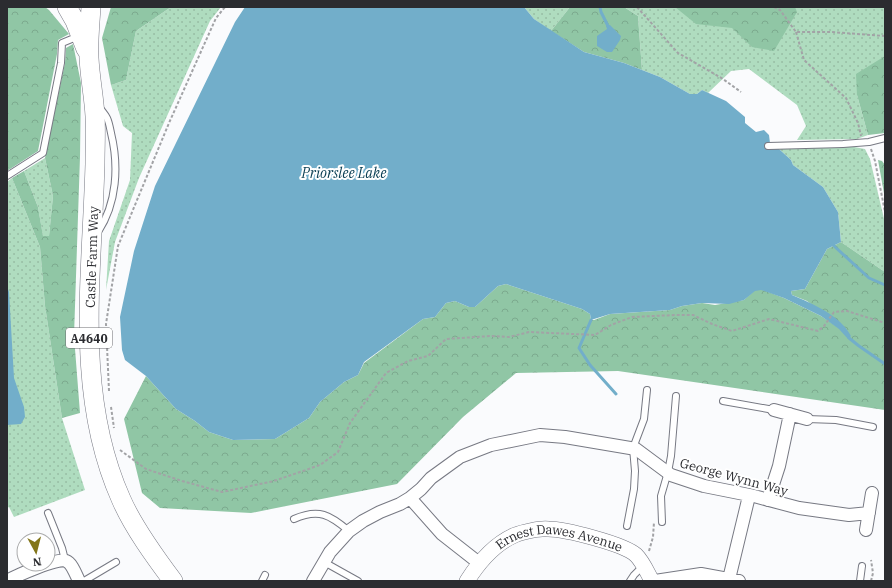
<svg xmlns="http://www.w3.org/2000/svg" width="892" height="588" font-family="'IBM Plex Serif',serif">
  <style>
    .grass { fill: url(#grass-dots) }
    .forest { fill: url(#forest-crowns) }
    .water { fill: #72aeca }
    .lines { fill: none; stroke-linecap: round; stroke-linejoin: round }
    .stream { stroke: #72aeca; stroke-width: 3 }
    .service-casing { stroke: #777983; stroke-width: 8 }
    .minor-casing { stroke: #777983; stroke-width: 14 }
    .tertiary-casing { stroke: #777983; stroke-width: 16 }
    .primary-casing { stroke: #777983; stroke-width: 20 }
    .path { stroke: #a2a3a6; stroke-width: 2; stroke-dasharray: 3 2; stroke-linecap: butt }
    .service { stroke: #fff; stroke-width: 6 }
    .minor { stroke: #fff; stroke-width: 12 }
    .tertiary { stroke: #fff; stroke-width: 15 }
    .primary { stroke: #fff; stroke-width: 19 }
    .labels { text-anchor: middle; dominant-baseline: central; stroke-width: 4; stroke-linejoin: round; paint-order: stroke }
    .shield { fill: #fff; stroke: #6b6b6e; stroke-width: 1 }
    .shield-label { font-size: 12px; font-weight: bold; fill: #2b2c30 }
    .street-label { font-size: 13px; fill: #2b2c30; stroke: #fff }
    .water-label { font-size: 14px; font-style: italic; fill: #083d52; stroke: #fff }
  </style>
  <defs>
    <pattern id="grass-dots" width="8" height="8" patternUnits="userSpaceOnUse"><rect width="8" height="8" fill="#afdcbf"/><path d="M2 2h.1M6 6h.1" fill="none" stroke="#97bda4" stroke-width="1.8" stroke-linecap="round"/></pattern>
    <pattern id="forest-crowns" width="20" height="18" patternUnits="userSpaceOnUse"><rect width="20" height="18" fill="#90c6a5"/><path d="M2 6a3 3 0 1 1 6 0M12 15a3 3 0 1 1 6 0" fill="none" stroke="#7caa8e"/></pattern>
  </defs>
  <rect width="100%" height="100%" fill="#fafbfd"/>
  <path class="grass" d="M171,7h50l-11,14 -71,157 -24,64 -9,48 3,-49 21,-61 2,-47 -9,-7 -12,-41 15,-5 10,-49z
    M524,7h46l-19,24 -17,-12z
    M624,7h261v49l-28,39 11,40 -11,4 -60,1 9,-14 -9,-21 -48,-36 -18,2 -23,22 -6,-3 -5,4h-7l-30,-17 -18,-7 -4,-54z
    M849,146l16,3 5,10 15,64v49l-44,-30 -3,-30 -15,-25 -30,-22 -2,-5 -12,-11z
    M45,158l8,38 -4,40 -6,1 -5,-30 -14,-36z
    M12,178l28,69 5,59 17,112 23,72 -71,27 -5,-10 -2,1v-326z"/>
  <path class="forest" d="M7,7h38l4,3 20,24 -11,6 -1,14 -19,97 -31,20z
    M111,7h60l-35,24 -10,49 -15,5 -9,-47z
    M570,7h54l14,9 4,54 -18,-7 -40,-11 -33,-21z
    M675,7h120l2,5 -23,39 -22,-4 -20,-19 -36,-4z
    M73,44l8,39 -1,74 -6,179 6,77 -18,5 -17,-112 -5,-59 -28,-69 12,-7 14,36 5,29h6l4,-40 -8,-38 20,-95 1,-15z
    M885,56v77l-17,2 -11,-40 -1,-21z
    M878,160l4,1 3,4v34z
    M841,242l44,30v138l-267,-39 -102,2 -53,44 -66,67 -146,29 -91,-5 -18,-15 -18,-74 22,-43 30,33 19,12 14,11 24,8 42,-1 34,-21 11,-16 24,-20 14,-7 6,-12 59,-44 12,-2 11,-14 9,-2 14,6h6l23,-21 8,-2 76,25 8,5 1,6h3l16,-6 60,-4 12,-4 20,-3 13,2 29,-5 11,-10 6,-1 23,9 37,18 30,20 -44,-35 -15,-6 -1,-4 14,-2 22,-40z"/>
  <path class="water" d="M245,7h279l10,12 50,33 40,11 36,14 30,17h7l5,-4 24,11 19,16v6l11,9 8,-2 5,5 1,8h-4l1,6h12l12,11 2,5 30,22 15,25 3,30 -14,7 -22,40 -14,2 1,4c21,9 48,20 59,41l-3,3 -9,-10 -18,-13 -37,-18 -23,-8 -6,1 -11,9 -15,4 -27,-1 -20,3 -12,4 -60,4 -19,6 -1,-6 -8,-5 -76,-25 -8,2 -23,21h-6l-14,-6 -9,2 -11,14 -12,2 -59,43 -6,13 -14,7 -24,20 -11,16 -34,21 -42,1 -24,-8 -14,-11 -19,-12 -30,-33 -21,-16 -3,-10 -2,-33 14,-66 21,-65 80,-164z
    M610,25l11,11 -1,4 -8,12h-5l-10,-6v-10l10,-7 -1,-3z
    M7,286l2,6 5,86 10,29 1,10 -4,7 -14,1z"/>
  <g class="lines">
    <path class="stream" d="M600,7l1,5 7,14
      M834,246l35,32 16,7
      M591,320l-12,28 11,17 26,29
      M849,338l10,8 26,18"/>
    <g class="service-casing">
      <path id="service" d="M768,146l75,-2 26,-2 16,-4
        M7,176l36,-23 18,-90 1,-20 17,-7
        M98,232c19,-29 21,-66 13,-99 -1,-5 -2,-11 -4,-15 -2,-4 -5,-7 -7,-10
        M723,401l51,9
        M807,419l29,1 37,7
        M48,513l14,35 3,12
        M294,519c25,-11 36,-4 55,12
        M662,522l-1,-26 7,-24 3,-16 5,-60
        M627,526l7,-37 1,-18 -2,-23 11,-29 3,-29
        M324,562l34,19
        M84,581l32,-19
        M262,581l3,-6
        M630,581l4,-6 9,-9
        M860,581l2,-15"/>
    </g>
    <g class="minor-casing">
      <path id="minor" d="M774,410l33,9
        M410,498l32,36 37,29
        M768,500l11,-34 11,-52
        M866,530l6,-37
        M729,579l20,-83
        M7,581c9,-5 51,-24 59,-20 6,2 10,14 13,20
        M313,581l17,-29 19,-21 14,-10 17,-9 20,-8 10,-6 11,-9 10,-11 29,-21 31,-12 49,-10 25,2 71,12 35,26 33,11 50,10 45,12 50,7 20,-2
        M655,581l46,-7 38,7"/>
    </g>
    <g class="tertiary-casing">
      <g id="tertiary">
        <path id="s1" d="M467,581c12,-19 27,-37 48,-46 7,-3 26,-7 33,-6 17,0 76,15 88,26 7,7 11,17 16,26"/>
      </g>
    </g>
    <g class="primary-casing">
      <path id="primary" d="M67,7l8,14 11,28
        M91,7c-1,17 -3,35 -2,51 1,20 5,39 6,58 1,16 0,32 0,48 -3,112 -21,230 26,335 12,28 34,58 52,82"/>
    </g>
    <path class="path" d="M637,7l41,46 45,26 18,13
      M774,7l6,3 16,22h35l54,4
      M796,32l8,28 42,38 12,25 3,13
      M871,149l4,12 10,51
      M109,391l-3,-67 12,-78 51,-123 47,-105 9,-11
      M111,407l3,21
      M120,450l26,19 36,12 40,11 52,-11 46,-16 18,-13 12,-29 36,-50 22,-12 20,-5 18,-17 45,-3 18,1 20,-5 66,3 16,-10 21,-8 43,-2h18l19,9 20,7 37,-12 49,12 6,-5 10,-14 13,-1 38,12
      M649,551l4,-14 1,-15
      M871,581l2,-8 -2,-13"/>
    <use href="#service" class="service"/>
    <use href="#minor" class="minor"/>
    <use href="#tertiary" class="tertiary"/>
    <use href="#primary" class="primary"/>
  </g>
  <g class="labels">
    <rect class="shield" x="66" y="328" width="46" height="20" rx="3"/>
    <g class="shield-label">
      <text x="89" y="338">A4640</text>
    </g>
    <g class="street-label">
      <text transform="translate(92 257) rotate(-88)">Castle Farm Way</text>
      <text transform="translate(734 477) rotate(15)">George Wynn Way</text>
      <text stroke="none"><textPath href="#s1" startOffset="112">Ernest Dawes Avenue</textPath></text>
    </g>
    <g class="water-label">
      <text x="344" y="173">Priorslee Lake</text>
    </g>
  </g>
  <rect width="892" height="588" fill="none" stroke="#2b2c30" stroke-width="16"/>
  <g transform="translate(36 552) rotate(173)"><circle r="19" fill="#ffffff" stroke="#aaabac"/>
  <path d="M0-3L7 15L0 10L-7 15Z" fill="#83761a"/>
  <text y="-6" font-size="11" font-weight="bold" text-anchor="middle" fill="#2b2c30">N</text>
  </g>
</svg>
